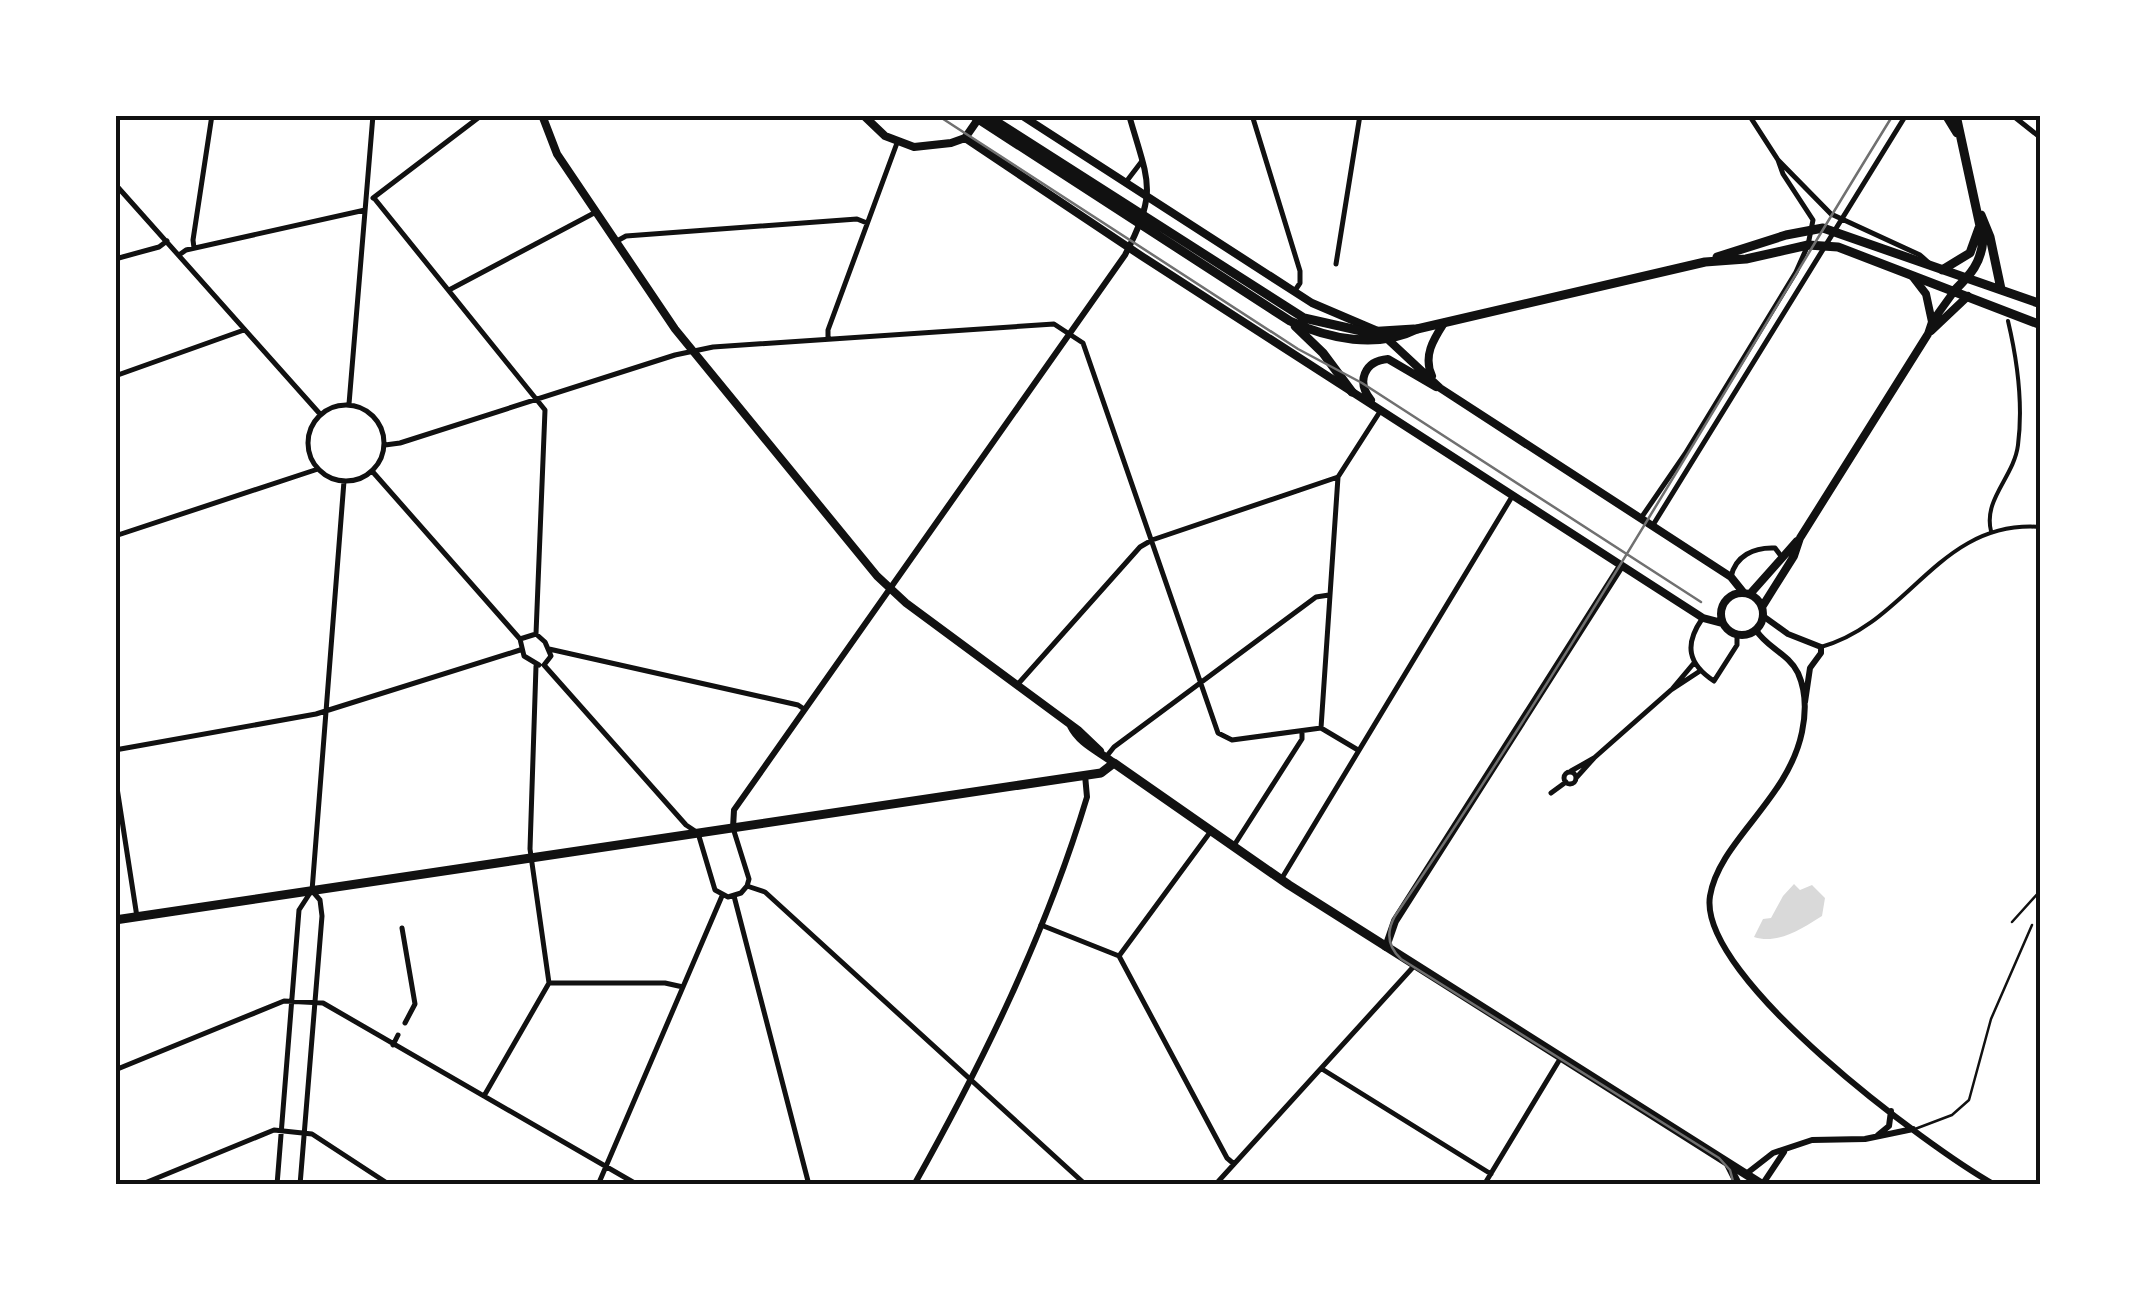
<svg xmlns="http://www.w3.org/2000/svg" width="2156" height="1300" font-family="Ubuntu,sans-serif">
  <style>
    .water { fill: #d9d9d9 }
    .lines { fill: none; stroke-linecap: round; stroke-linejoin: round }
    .service { stroke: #111; stroke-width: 2.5 }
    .pedestrian { stroke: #111; stroke-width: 4 }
    .minor { stroke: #111; stroke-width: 5 }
    .tertiary { stroke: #111; stroke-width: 6 }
    .secondary { stroke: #111; stroke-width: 8 }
    .primary { stroke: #111; stroke-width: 9 }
    .trunk { stroke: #111; stroke-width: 9 }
    .tram { stroke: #707070; stroke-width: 2.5 }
    .neatline { fill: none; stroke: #111; stroke-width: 4 }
  </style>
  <rect width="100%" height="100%" fill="#fff"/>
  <path class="water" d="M1794,884l6,6 12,-5 13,13 -3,18c-19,12 -44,29 -68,21l9,-18 8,-1 12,-22z"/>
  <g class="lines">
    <path class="service" d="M2012,922l29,-32
      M1915,1129l37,-14 17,-15 22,-81 41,-94"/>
    <path class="pedestrian" d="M1991,531c-8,-32 23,-54 27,-86 5,-39 -1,-86 -10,-124
      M1821,647c88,-24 118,-128 220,-120"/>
    <path class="minor" d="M1252,115l48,156v12l-6,9
      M1749,115l29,45 53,54 89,41 9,8
      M2012,115l29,23
      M1126,182l16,-21
      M115,184l205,230
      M373,198l109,-83
      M374,198l171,212 -9,224
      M617,241l9,-5 231,-17 10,4
      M194,248l-1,-8 19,-125
      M179,255l7,-5 179,-40
      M115,259l44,-12 8,-6
      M1336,264l24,-149
      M449,290l147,-78
      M828,339v-9l69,-187
      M115,376l129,-46
      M349,404l24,-289
      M308 443a38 38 0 1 1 76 0a38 38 0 1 1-76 0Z
      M385,445l15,-2 275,-88 38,-8 341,-23 29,19 135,390 14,7 89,-12 37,22
      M372,471l148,168
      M1641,518l44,-64 111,-182 12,-27 5,-25 -30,-46 -5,-14
      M1653,525l253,-410
      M115,536l203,-67
      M1731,577c4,-21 23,-30 44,-29l6,8
      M1702,619c-18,26 -14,45 12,62l23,-36v-10
      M520,639l16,-5 9,8 6,14 -7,9
      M520,639l4,17 15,9
      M549,649l249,56 6,4
      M544,665l142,160 12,8 17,57 13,7 13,-4 6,-7
      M1018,684l122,-137 12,-7 186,-63 43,-67
      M1673,688l21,-25
      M1321,728l17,-251
      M115,750l201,-36 204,-64
      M1106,757l8,-10 202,-150 13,-2
      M1571,771l23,-13
      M1564 778a6 6 0 1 1 12 0a6 6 0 1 1-12 0Z
      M115,775l22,142
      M1576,778l18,-20 77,-68 29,-19
      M1551,793l15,-11
      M733,828l16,51 -2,7
      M1233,847l69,-108v-6
      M1282,878l231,-383
      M747,886l18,6 321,293
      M312,891l32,-410
      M734,896l75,289
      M1041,925l78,31 108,202 7,6
      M402,928l13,76 -10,19
      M1119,956l92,-125
      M549,983h116l18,4
      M393,1045l5,-10
      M1322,1069l169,105
      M115,1070l169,-69 39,2 315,182
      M484,1096l65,-113 -19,-134 6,-183
      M140,1185l134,-55 38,4 78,51
      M277,1185l22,-275 11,-17
      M300,1185l22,-269 -2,-16 -6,-7
      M598,1185l124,-289
      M1215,1185l200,-220
      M1484,1185l76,-126"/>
    <path class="tertiary" d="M1763,616l25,18 33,13v6l-11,15 -5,34
      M1756,630c11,18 32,23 42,43 8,18 8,40 4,59 -14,68 -83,109 -92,164 -13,81 219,252 285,289
      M733,828l1,-18 391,-555c34,-65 23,-73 4,-140
      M1878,1135l11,-9 2,-15
      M1746,1174l27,-21 39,-13 53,-1 48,-10
      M914,1185c69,-123 132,-252 173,-388l-2,-22
      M1762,1185l22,-33"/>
    <path class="secondary" d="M542,115l15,39 118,175 202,247 29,27 172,127 22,21
      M863,115l22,21 29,11 37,-4 14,-5 16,-23
      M1021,115l291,188 68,29 60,56 291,189 12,15
      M965,138l178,119 560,361 19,5
      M1913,277l13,17 6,28
      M1931,331l37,-35
      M1432,376c-9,-20 1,-36 12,-53
      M1371,400c-15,-18 -7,-39 17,-41l48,28
      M1721 614a21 21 0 1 1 42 0a21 21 0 1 1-42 0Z
      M1750,594l47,-53
      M1762,607l32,-51 6,-18 128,-204 4,-12 23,-32
      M1071,726c9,18 28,25 43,37
      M1386,947l9,-26 226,-355
      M1728,1164l9,18"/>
    <path class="primary" d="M1946,115l11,18
      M1981,215l9,22 11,52
      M1717,257l69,-22 37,-7 218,76
      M1942,270l28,-17 9,-25
      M1955,290c16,-16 26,-27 28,-50l-27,-125
      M1417,329l288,-67 41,-3 62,-14 30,2 203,78
      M115,920l952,-142 34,-5 13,-10 175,122 474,300"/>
    <path class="trunk" d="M972,115l318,206c39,18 87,28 127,8
      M986,115l318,203 62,14 48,-3
      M1295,326l28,27 29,39"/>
    <path class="tram" d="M937,115l361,234 64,34 339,219
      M1734,1185l-4,-15 -11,-12 -318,-199c-14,-13 -15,-27 -6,-43 177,-259 333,-534 498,-801"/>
  </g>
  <rect width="2156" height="1300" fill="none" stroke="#ffffff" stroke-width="235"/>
  <rect x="118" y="118" width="1920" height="1064" class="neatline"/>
</svg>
